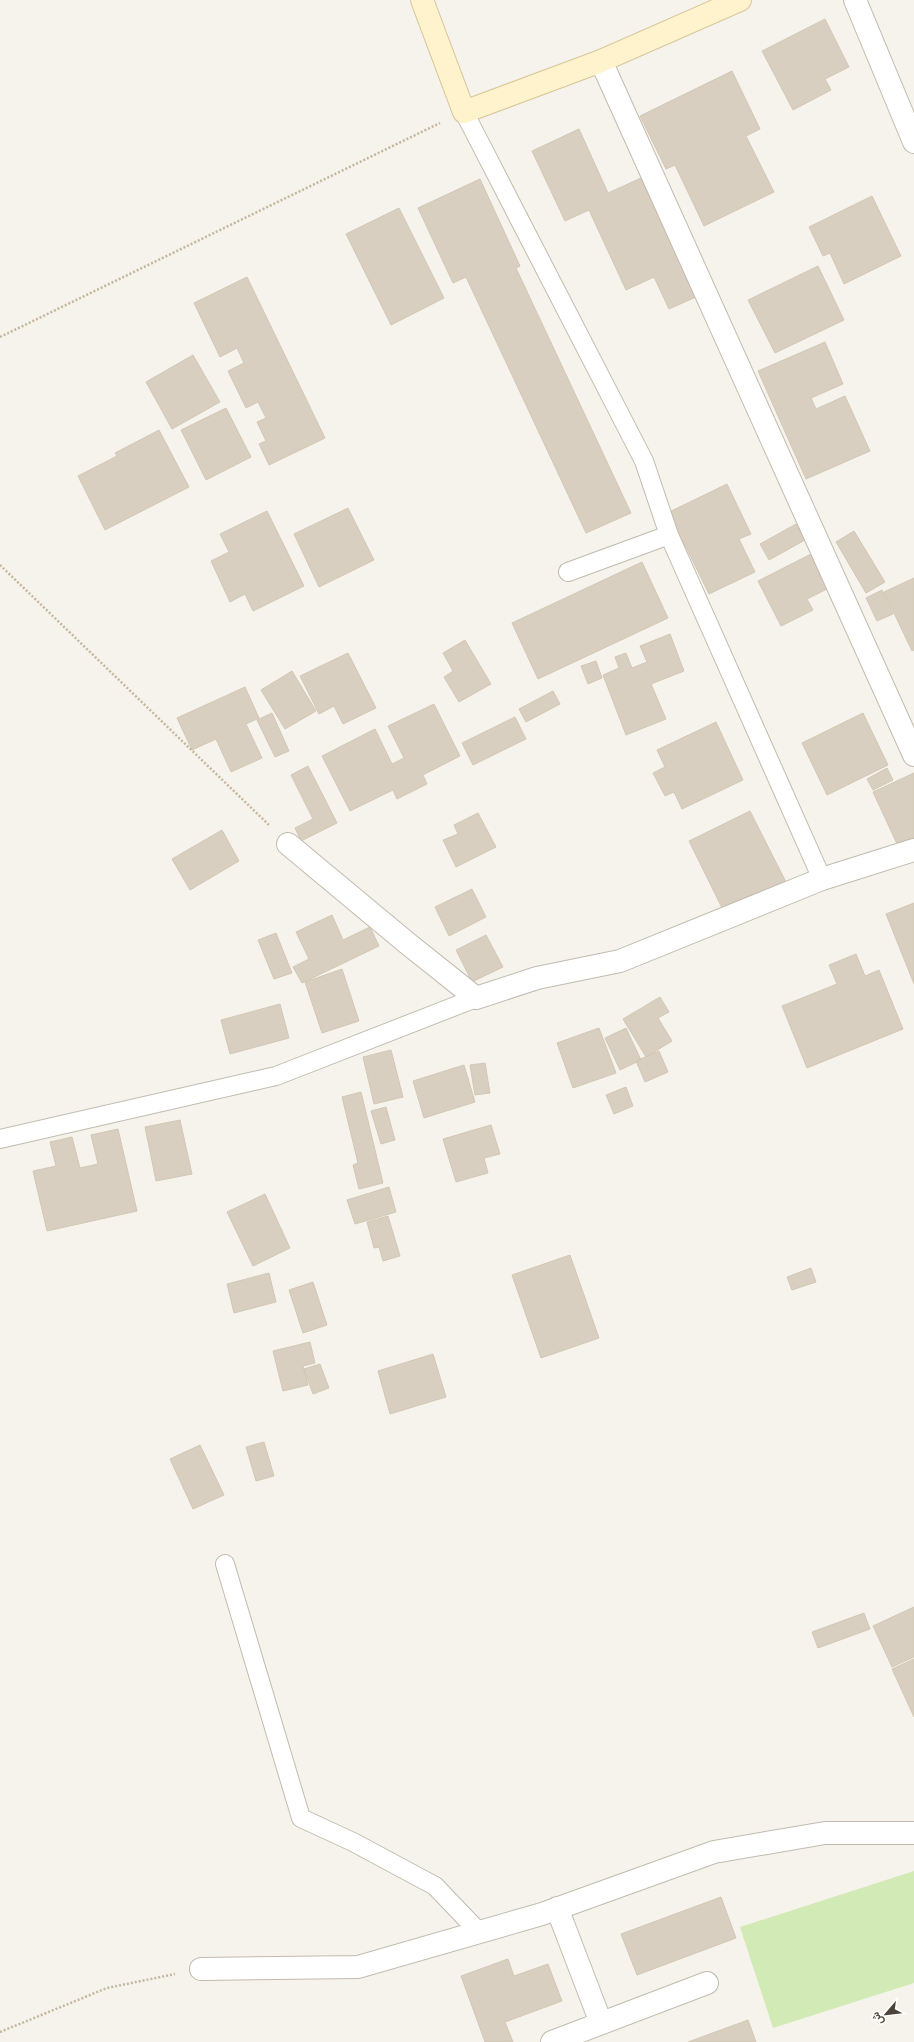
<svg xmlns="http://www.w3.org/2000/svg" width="914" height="2042" font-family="'Open Sans',Vazirmatn,sans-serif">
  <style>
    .green { fill: #d2eab5 }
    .building { fill: #d8cfc1; stroke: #d3c7b4 }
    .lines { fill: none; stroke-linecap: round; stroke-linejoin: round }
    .service-casing { stroke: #c2bbae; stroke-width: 20 }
    .minor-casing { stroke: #c2bbae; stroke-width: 24 }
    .secondary-casing { stroke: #d6c79b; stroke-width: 24 }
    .path { stroke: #c4b79f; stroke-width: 2.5; stroke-dasharray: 2 2; stroke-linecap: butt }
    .service { stroke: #fff; stroke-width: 18 }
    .minor { stroke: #fff; stroke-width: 22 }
    .secondary { stroke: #fff3cd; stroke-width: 22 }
  </style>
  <rect width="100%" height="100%" fill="#f6f3ec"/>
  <path class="green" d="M914,1871v112l-141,45 -33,-101z"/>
  <path class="building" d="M825,19l24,48 -24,12 6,11 -38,20 -31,-59z
    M732,71l28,58 -14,7 28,56 -70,34 -29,-61 -9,4 -26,-53z
    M579,129l29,64 33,-15 55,119 -27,12 -15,-32 -28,13 -37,-80 -24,11 -33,-70z
    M480,179l40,87 -4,2 115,245 -45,20 -120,-256 -13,6 -35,-75z
    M872,196l29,60 -57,28 -14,-31 -7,3 -14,-29z
    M399,208l45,90 -53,27 -45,-91z
    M818,266l26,54 -69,33 -27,-53z
    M247,277l78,161 -56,27 -10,-21 7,-3 -9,-19 9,-4 -8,-16 -12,6 -18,-37 16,-8 -7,-15 -17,9 -26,-54z
    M825,342l18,42 -32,14 5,11 29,-13 25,55 -64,28 -48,-108z
    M193,355l27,47 -48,27 -26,-47z
    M226,408l25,49 -45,23 -25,-50z
    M159,430l30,57 -84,43 -27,-54 39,-20 -2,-3z
    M727,484l24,50 -12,5 16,33 -46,22 -23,-47 -7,3 -16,-35z
    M348,508l26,52 -55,27 -25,-53z
    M267,511l37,75 -51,25 -8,-17 -15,8 -19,-41 18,-9 -9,-18z
    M796,524l9,16 -36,20 -9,-16z
    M854,531l31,51 -19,11 -30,-51z
    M811,554l18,34 -22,11 6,11 -32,16 -23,-45z
    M642,562l26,56 -130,61 -26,-56z
    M914,578v72l-2,1 -28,-59z
    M882,590l11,24 -16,7 -11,-23z
    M670,634l14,37 -33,13 15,35 -40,16 -23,-60 16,-7 -4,-11 11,-4 6,15 15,-6 -7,-16z
    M465,640l26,44 -32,18 -15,-25 9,-6 -10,-18z
    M348,653l28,55 -33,16 -9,-18 -15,8 -19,-38z
    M596,661l6,17 -14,6 -7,-18z
    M292,671l24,40 -31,18 -24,-39z
    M245,687l14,31 -13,6 16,34 -31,14 -15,-33 -24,11 -15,-32z
    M553,691l7,13 -34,18 -7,-13z
    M434,704l26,52 -37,19 4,9 -30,15 -4,-9 -43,21 -28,-55 53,-27 17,35 12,-6 -16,-32z
    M272,713l17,38 -14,6 -18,-37z
    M863,713l25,52 -61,30 -25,-52z
    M515,717l11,22 -53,26 -11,-22z
    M716,722l27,58 -61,29 -8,-17 -9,4 -12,-23 12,-6 -8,-17z
    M308,766l29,57 -36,18 -6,-13 18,-9 -22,-44z
    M887,768l6,12 -20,10 -6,-11z
    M914,773v65l-16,8 -25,-54z
    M750,811l38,75 -62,30 -37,-75z
    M478,813l18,34 -40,20 -13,-27 15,-6 -4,-9z
    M222,830l17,31 -49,29 -18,-31z
    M472,889l14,28 -37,19 -14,-29z
    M914,903v81l-28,-70z
    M332,915l11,25 27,-13 9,19 -77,37 -9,-16 16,-8 -13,-27z
    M276,933l16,40 -18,6 -16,-39z
    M486,935l17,32 -31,15 -16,-32z
    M856,954l9,22 14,-6 24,59 -96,39 -25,-62 55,-22 -8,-19z
    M342,969l17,52 -37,12 -17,-51z
    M660,997l9,15 -11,6 14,23 -26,16 -23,-38z
    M280,1004l9,34 -59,16 -9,-34z
    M599,1028l17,45 -43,15 -16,-45z
    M626,1028l15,32 -21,10 -15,-32z
    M391,1050l12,47 -29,7 -11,-47z
    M659,1051l9,21 -23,10 -9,-21z
    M485,1063l5,30 -15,2 -5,-30z
    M464,1065l11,37 -51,16 -11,-37z
    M626,1087l7,19 -19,8 -8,-19z
    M361,1092l22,91 -24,6 -6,-24 5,-2 -16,-66z
    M386,1107l9,33 -14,4 -10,-33z
    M180,1120l12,54 -36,7 -11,-54z
    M491,1125l9,29 -16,4 4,15 -32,9 -13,-43z
    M118,1129l19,82 -90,20 -14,-60 23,-5 -6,-24 22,-5 8,31 18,-4 -7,-29z
    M389,1187l7,25 -41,12 -8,-24z
    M265,1194l25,54 -37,18 -26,-54z
    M388,1216l12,40 -17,5 -4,-14 -5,1 -7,-26z
    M570,1255l29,83 -58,20 -29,-83z
    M811,1268l5,14 -24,8 -5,-13z
    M269,1273l7,29 -42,11 -7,-29z
    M313,1282l14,43 -24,8 -14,-43z
    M310,1342l5,21 -12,3 5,19 -25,6 -10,-40z
    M433,1354l13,43 -56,17 -12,-43z
    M320,1364l9,24 -16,6 -9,-25z
    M264,1442l10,34 -18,5 -10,-34z
    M200,1445l24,50 -31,14 -23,-50z
    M914,1607v50l-22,10 -19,-41z
    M864,1613l6,16 -52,19 -6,-16z
    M914,1659v58l-22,-48z
    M721,1897l15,41 -99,37 -16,-41z
    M508,1959l6,17 34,-12 14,37 -57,21 8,20h-28l-24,-66z
    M748,2020l8,22h-68z"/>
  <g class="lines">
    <g class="service-casing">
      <path id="service" d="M464,112l180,349 25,74 153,344
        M568,572l101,-37
        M0,1139l276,-63 200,-78
        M225,1564l76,254 52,24 82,44 44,46"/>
    </g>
    <g class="minor-casing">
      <path id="minor" d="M855,0l59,142
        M601,61l313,694
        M288,844l119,99 69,55 61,-20 83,-17 202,-82 92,-29
        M557,1908l44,115
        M201,1969l157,-2 184,-53 172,-62 111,-19h89
        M552,2042l155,-59"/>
    </g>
    <g class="secondary-casing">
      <path id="secondary" d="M422,0l42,112 137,-51 139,-61"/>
    </g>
    <path class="path" d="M0,337l440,-214
      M0,565l269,260
      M0,2032l107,-44 68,-14"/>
    <use href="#service" class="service"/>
    <use href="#minor" class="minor"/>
    <use href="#secondary" class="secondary"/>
  </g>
  <g transform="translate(886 2014) rotate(242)" stroke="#ffffff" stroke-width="3" paint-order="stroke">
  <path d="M0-3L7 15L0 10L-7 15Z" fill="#4b4439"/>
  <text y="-6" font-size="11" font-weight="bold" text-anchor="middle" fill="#4b4439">ش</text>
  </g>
</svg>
